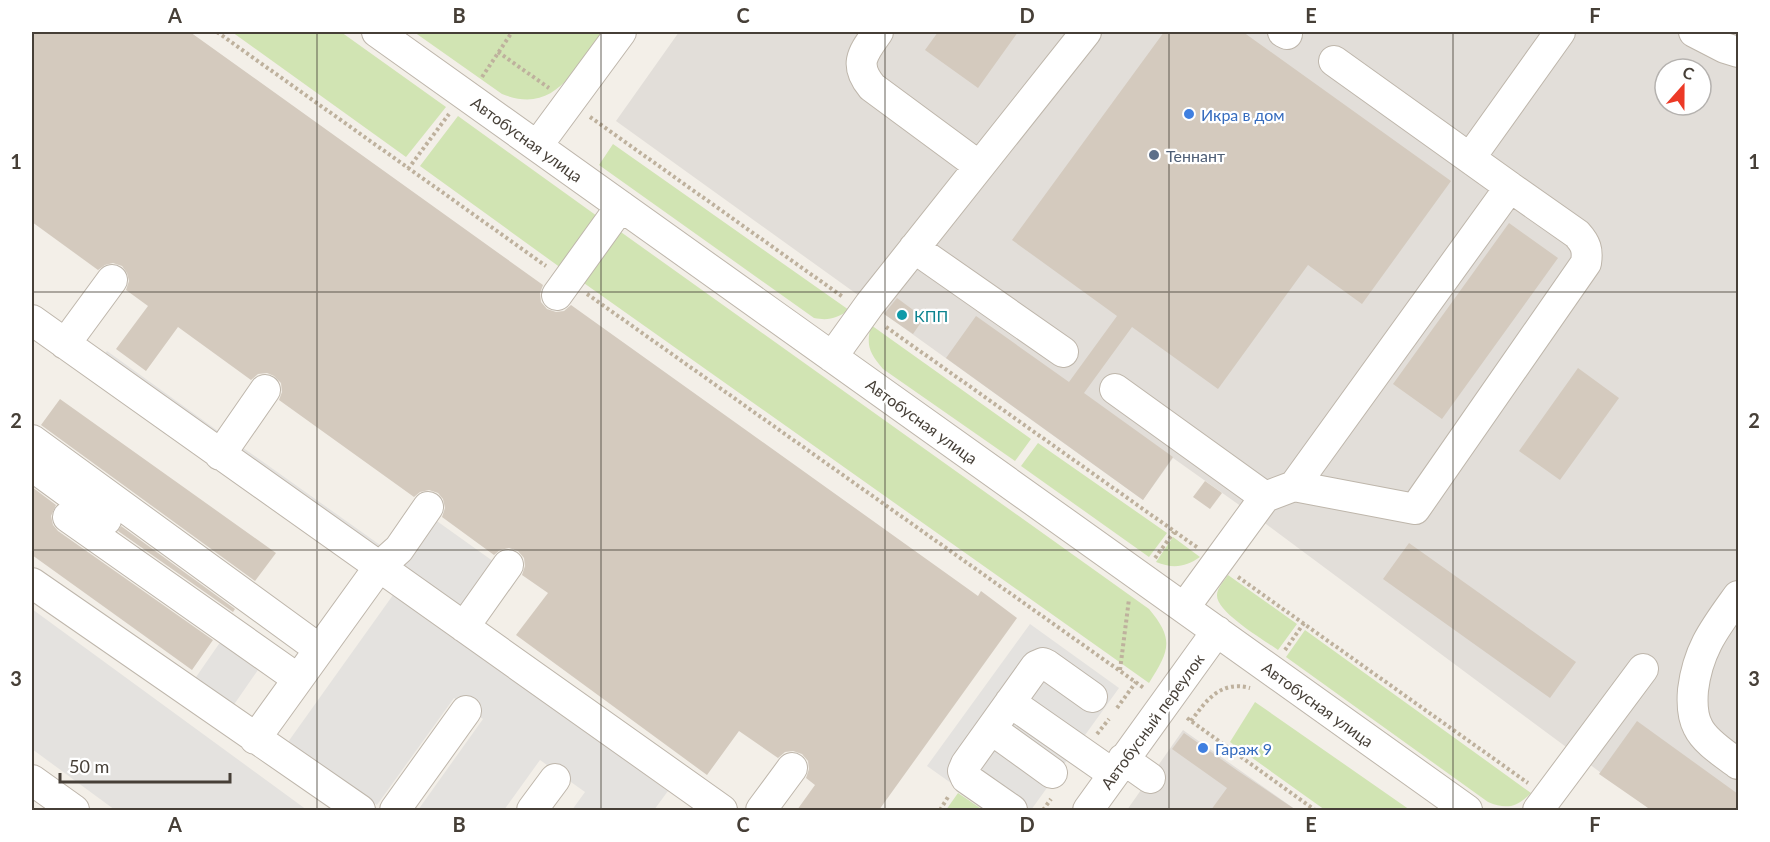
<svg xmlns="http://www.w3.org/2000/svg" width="1770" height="842" font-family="Lato,sans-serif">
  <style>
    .industrial { fill: #e2ded9; fill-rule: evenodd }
    .green { fill: #d1e4b3 }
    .parking { fill: #e4e2df }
    .building { fill: #d4cabe }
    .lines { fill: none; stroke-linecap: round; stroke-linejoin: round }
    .minor-casing { stroke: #beb6ab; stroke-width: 32 }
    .path { stroke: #beb19d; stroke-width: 4; stroke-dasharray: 3 3; stroke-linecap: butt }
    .minor { stroke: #fff; stroke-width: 30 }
    .grid { fill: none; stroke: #463f37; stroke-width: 1.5; stroke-opacity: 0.55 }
    .shop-dot { fill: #3f7fe0; stroke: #fff; stroke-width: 2 }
    .service-dot { fill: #5c6f8a; stroke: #fff; stroke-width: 2 }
    .culture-dot { fill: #0f9aa8; stroke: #fff; stroke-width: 2 }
    .labels { text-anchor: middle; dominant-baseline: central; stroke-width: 4.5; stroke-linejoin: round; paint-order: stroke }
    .shop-label { font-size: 16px; fill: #366cbe; stroke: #fff; text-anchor: start }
    .street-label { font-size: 16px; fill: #463f37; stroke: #fff }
    .service-label { font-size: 16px; fill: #4e5e75; stroke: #fff; text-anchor: start }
    .culture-label { font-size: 16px; fill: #0d838f; stroke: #fff; text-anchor: start }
    .neatline { fill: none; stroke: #463f37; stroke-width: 2 }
    .grid-label { font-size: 20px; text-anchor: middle; font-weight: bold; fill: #463f37 }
  </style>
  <rect width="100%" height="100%" fill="#f3efe8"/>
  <path class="industrial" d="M679,32h1059v778h-87l-385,-286 -93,-66 -30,42 -527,-379zM1665,69h36v36h-36z
    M1183,730l113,80h-169z"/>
  <path class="green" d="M232,32h109l105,75 -40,50z
    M414,32h188c-27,36 -47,84 -100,62z
    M458,116l139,100 -36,52 -141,-102z
    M613,144l236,166c-12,8 -20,11 -35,8l-215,-153z
    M618,230l531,379c26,31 20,42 0,74l-568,-402z
    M871,325l160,114 -16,22 -132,-92c-14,-17 -17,-23 -12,-44z
    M1038,443l129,90 -18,24 -128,-91z
    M1173,537l27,20c-14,10 -27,12 -44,5z
    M1228,575l69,49 -19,26c-14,-10 -62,-38 -61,-55 0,-7 7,-14 11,-20z
    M1305,630l226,163c-14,14 -24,17 -43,9l-202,-145z
    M1255,702l155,108h-85l-95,-68z
    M958,793l25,17h-37z"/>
  <path class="parking" d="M107,351l111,80 -8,10 -111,-80z
    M242,447l138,98 -7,10 -139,-97z
    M434,519l63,45 -32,45 -64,-45z
    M393,595l275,196 -14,19h-82l13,-18 -45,-32 -36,50h-86l65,-91 -29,-21 -77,107 -89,-63z
    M32,609l275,201h-192l-83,-61z
    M1030,624l89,64 -88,122h-42l-62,-44z
    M221,641l39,26 -27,39 -39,-26z"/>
  <path class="building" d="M32,32h158l353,253 -3,8 1,9 6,7 9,3 8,-1 7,-6 407,291 3,-5 36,27 -138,192h-82l18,-25 -9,-7 3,-9 -1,-8 -6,-7 -9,-3 -8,1 -7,6 -39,-27 -32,44 -191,-140 32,-42 -26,-18 3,-9 -1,-8 -6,-7 -9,-3 -9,2 -6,5 -52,-38 3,-9 -2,-9 -5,-6 -9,-3 -9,2 -6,5 -135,-97 3,-8 -1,-9 -7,-7 -7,-3 -9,1 -7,6 -73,-53 -32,44 -30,-22 32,-43 -22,-16 3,-9 -2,-8 -5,-7 -9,-3 -8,2 -7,5 -66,-48z
    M938,32h80l-40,56 -53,-38z
    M1164,32h79l208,149 -89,123 -54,-39 -90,124 -86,-62 -48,66 89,64 -30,43 -197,-142 30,-42 93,66 48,-66 -105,-76z
    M1509,223l49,35 -116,161 -49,-35z
    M897,298l27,20 -11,16 -29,-20z
    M1578,368l41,30 -59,82 -41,-29z
    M60,399l216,154 -21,28 -214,-156z
    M1205,481l17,12 -12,16 -17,-12z
    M32,487l24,18 -5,11 2,9 5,6 155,109 -21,30 -160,-115z
    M121,526l114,83 -2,3 -115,-81z
    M1409,543l167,119 -26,36 -167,-119z
    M1637,721l101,73v16h-87l-52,-36z
    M1184,733l54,38 58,39h-85l16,-22 -55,-39z"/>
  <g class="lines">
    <g class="minor-casing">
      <path id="minor" d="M377,32l1090,778
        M878,32c-15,21 -25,32 -6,55l107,79
        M1283,32l4,2
        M1694,32l31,16 13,4
        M537,146l84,-114
        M1470,158l90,-126
        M914,248l149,104
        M557,295l64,-89
        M32,320l690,490
        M65,344l47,-64
        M832,357l38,-53 216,-272
        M1115,389l150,108 -81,111
        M32,440l287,209
        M220,455l45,-65
        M32,466l74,54
        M1294,486l121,23 171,-246c2,-13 0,-19 -9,-29l-67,-47
        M1265,497l29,-11 216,-299 -176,-126
        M68,517l230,162
        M32,583l328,227
        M1738,596c-23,32 -40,53 -45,94 -1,12 -1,26 5,37 7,15 27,27 40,37
        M464,627l44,-62
        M1010,702l103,72
        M991,729l61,44
        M255,739l124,-172 20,-18 29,-42
        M1123,759l27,19
        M32,780l42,30
        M395,810l71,-99
        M532,810l23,-31
        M761,810l31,-42
        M1012,810l-46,-32 -3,-7 3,-7 70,-98 7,-3 4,2 45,32
        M1088,810l129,-179
        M1538,810l105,-141"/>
    </g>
    <path class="path" d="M217,32l329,234
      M498,52l51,36
      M482,77l30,-45
      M590,117l253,180
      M408,169l41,-55
      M587,294l557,394
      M886,327l312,221
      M1155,558l19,-26
      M1238,577l290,206
      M1285,650l19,-27
      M1120,670l9,-71
      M1117,708l19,-26
      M1187,718l128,92
      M1191,721c15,-20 29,-41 59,-33
      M1097,734l12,-15
      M940,810l8,-13
      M1043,810l8,-11"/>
    <use href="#minor" class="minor"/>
  </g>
  <path class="grid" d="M317,32v778M601,32v778M885,32v778M1169,32v778M1453,32v778M32,292h1706M32,550h1706"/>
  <g class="shop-dot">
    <circle cx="1189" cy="114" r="6"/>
    <circle cx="1203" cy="748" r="6"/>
  </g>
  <circle class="service-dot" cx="1154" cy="155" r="6"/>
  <circle class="culture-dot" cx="902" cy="315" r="6"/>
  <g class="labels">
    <g class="shop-label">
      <text x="1201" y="114">Икра в дом</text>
      <text x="1215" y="748">Гараж 9</text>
    </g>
    <g class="street-label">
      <text transform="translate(527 139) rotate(36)">Автобусная улица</text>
      <text transform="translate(922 421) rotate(36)">Автобусная улица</text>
      <text transform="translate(1318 704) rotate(36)">Автобусная улица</text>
      <text transform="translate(1152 721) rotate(-54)">Автобусный переулок</text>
    </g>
    <g class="service-label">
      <text x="1166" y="155">Теннант</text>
    </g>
    <g class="culture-label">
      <text x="914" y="315">КПП</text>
    </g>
  </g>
  <rect width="1770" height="842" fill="none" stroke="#ffffff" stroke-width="66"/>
  <g transform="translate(1683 87) rotate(21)"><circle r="28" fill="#ffffff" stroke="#b5b2af" stroke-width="1.5"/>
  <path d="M0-4.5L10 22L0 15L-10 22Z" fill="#ec3926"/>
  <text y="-9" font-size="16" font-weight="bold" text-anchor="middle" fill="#463f37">С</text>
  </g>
  <path d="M60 773v9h170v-9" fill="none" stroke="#463f37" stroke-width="3"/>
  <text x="69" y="773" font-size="18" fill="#463f37" stroke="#ffffff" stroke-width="4.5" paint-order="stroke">50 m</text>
  <rect x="33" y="33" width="1704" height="776" class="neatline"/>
  <g class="grid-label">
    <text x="175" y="23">A</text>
    <text x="459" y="23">B</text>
    <text x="743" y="23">C</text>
    <text x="1027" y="23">D</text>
    <text x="1311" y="23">E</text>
    <text x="1595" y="23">F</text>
    <text x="16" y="169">1</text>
    <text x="1754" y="169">1</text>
    <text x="16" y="428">2</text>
    <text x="1754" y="428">2</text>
    <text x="16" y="686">3</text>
    <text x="1754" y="686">3</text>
    <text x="175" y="832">A</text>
    <text x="459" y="832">B</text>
    <text x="743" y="832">C</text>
    <text x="1027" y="832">D</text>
    <text x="1311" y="832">E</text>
    <text x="1595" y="832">F</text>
  </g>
</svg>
